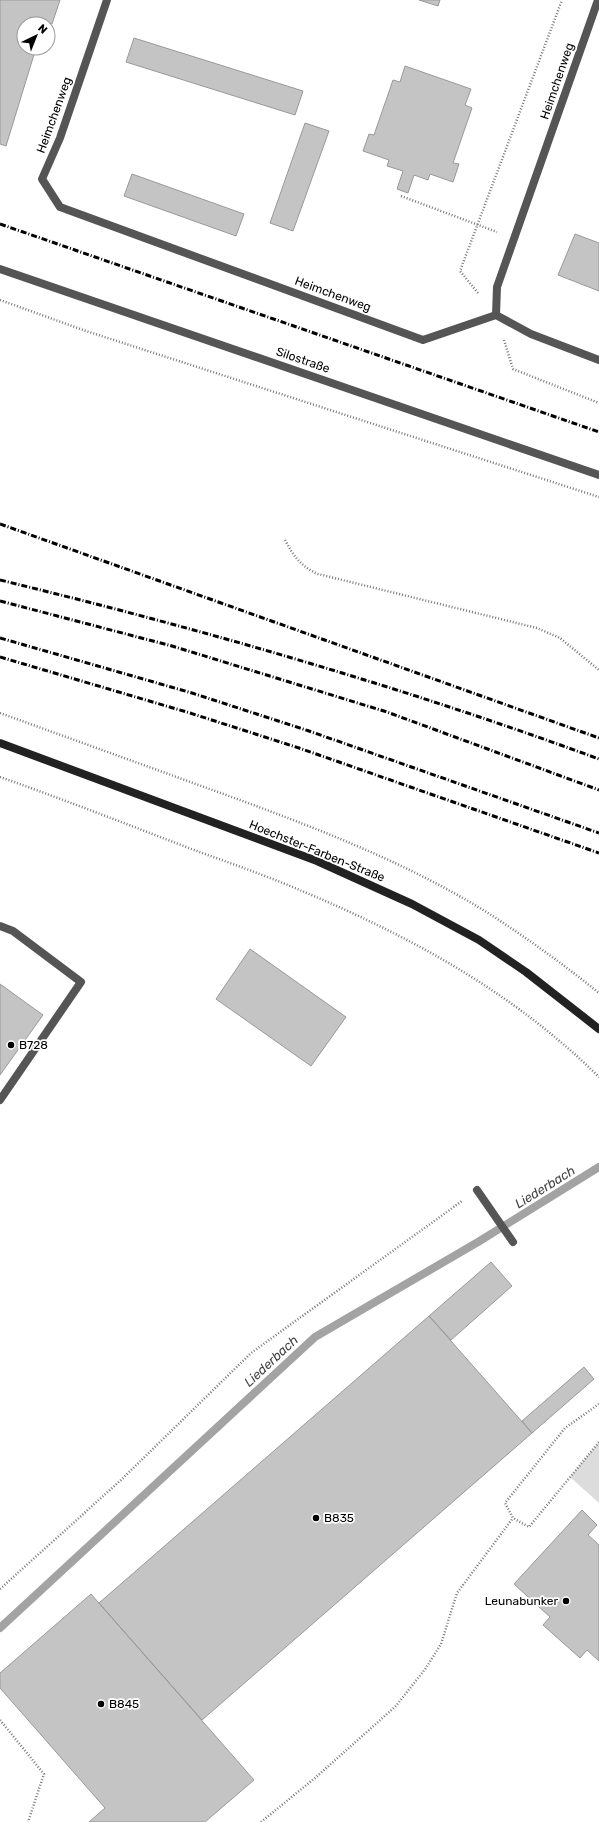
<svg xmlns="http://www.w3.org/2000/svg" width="599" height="1822" font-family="Rubik,sans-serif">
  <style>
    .green { fill: #dcdcdc }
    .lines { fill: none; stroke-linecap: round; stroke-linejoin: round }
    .stream { stroke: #a3a3a3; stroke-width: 8 }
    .building { fill: #c4c4c4; stroke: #999 }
    .path { stroke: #777; stroke-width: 2.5; stroke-dasharray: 1 2; stroke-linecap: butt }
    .service { stroke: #555; stroke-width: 8 }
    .minor { stroke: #555; stroke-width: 8 }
    .secondary { stroke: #222; stroke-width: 8 }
    .rail { stroke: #000; stroke-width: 3; stroke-dasharray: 6 2 1 2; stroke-linecap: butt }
    .poi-dot { fill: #000; stroke: #fff; stroke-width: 1.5 }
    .labels { text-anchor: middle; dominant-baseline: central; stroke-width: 3.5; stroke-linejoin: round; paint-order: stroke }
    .street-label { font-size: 12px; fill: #000; stroke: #fff }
    .poi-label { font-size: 12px; fill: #000; stroke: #fff; text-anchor: start }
    .water-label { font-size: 13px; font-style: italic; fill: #444; stroke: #fff }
  </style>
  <rect width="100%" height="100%" fill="#fff"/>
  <path class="green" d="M599,1442v61l-29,-26z"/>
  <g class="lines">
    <path class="stream" d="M0,1628l315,-291 163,-95 121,-75"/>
  </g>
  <path class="building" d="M0,0h60l-8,24 -22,-7 -3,7h-3v11l-3,9h3v4h12l-30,98 -6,-2z
    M419,0h21l-2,6z
    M134,38l169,53 -8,24 -169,-53z
    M405,66l66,23 -6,16 7,3 -19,55 6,1 -6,18 -23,-8 -2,6 -14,-5 -6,18 -11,-4 6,-18 -16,-5 2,-6 -26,-9 6,-17 5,1 19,-55 7,2z
    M305,123l24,8 -36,100 -23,-8z
    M132,174l112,40 -8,22 -112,-40z
    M575,234l24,9v48l-41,-16z
    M250,949l96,68 -35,49 -95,-67z
    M0,984l43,31 -43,60z
    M491,1262l21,24 -61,54 -22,-24z
    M429,1316l103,117 -330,287 -103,-117z
    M584,1367l10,12 -62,54 -10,-12z
    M582,1510l15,15 -9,10 11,10v116l-12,-11 -7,8 -37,-33 7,-8 -36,-33z
    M91,1594l163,186 -49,42h-116l16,-14 -105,-120v-15z"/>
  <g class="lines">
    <path class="path" d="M401,196l96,36
      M478,293l-18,-22 102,-271
      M0,300l86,31 513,166
      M504,340l9,29 86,34
      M285,540c8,15 16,27 33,34l219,54 23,10 39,32
      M0,713c69,25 138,50 207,75 96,35 194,71 281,125 39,25 75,51 111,80
      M0,777c65,23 129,48 194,73 36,13 73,26 108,41 110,46 212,102 297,186
      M599,1404l-34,24 -60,75 8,15 16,9 70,-85
      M0,1589l121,-109 130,-127 211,-152
      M0,1720l44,54 -16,48
      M261,1822l54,-44 81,-72 30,-38 15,-24 16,-51 56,-75"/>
    <path class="service" d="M0,926l13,5 68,51 -81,118
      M477,1190l36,52"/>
    <path class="minor" d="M107,0l-47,138 -18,41 18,28 363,133 73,-25
      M0,269l599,206
      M496,315l1,-28 101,-287
      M496,315l35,19 68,26"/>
    <path class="secondary" d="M0,743l317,118 95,43 67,36 47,32 73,57"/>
    <path class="rail" d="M0,224l599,208
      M0,524l599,214
      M0,580c202,49 403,107 599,179
      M0,601l172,45 215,66 212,78
      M0,638l192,55 117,38 290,102
      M0,657l190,56 109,35 300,105"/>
  </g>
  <g class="poi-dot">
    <circle cx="11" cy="1045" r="4"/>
    <circle cx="316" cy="1518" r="4"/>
    <circle cx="566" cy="1601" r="4"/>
    <circle cx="101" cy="1704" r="4"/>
  </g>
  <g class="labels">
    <g class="street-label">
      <text transform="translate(557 81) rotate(-71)">Heimchenweg</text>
      <text transform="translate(54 115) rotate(-70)">Heimchenweg</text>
      <text transform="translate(333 294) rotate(20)">Heimchenweg</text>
      <text transform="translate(303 360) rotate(19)">Silostraße</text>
      <text transform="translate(317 851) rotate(22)">Hoechster-Farben-Straße</text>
    </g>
    <g class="poi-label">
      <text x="19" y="1045">B728</text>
      <text x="324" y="1518">B835</text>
      <text x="558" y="1601" text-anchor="end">Leunabunker</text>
      <text x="109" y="1704">B845</text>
    </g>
    <g class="water-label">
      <text transform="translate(545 1187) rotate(-32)">Liederbach</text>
      <text transform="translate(271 1361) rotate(-43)">Liederbach</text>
    </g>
  </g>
  <g transform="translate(36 36) rotate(43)"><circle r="19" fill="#ffffff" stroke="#999999"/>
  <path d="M0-3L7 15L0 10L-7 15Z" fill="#000000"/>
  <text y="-6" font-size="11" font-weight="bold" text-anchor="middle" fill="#000000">N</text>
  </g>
</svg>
